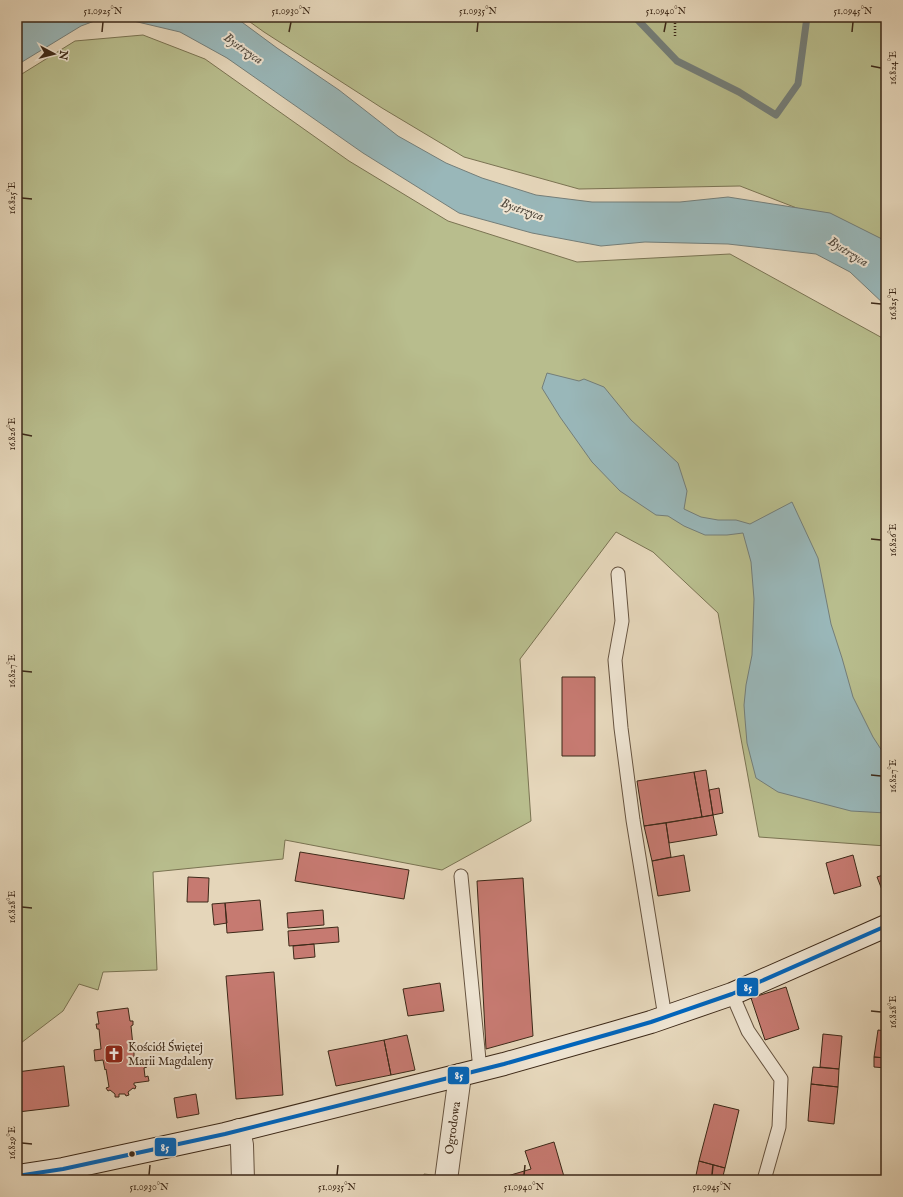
<svg xmlns="http://www.w3.org/2000/svg" width="903" height="1197" font-family="'IM FELL English',serif">
  <style>
    .green { fill: #b8bd8d; stroke: #7a7352 }
    .water { fill: #99b7b9; stroke: #747e79 }
    .lines { fill: none; stroke-linecap: round; stroke-linejoin: round }
    .stream { stroke: #747e79; stroke-width: 7 }
    .building { fill: #c67a71; stroke: #3d2918 }
    .lane-casing { stroke: #675440; stroke-width: 15 }
    .street-casing { stroke: #675440; stroke-width: 24 }
    .secondary-casing { stroke: #3d2918; stroke-width: 24 }
    .path { stroke: #3d2918; stroke-width: 2.5; stroke-dasharray: 1 2; stroke-linecap: butt }
    .lane { stroke: #eee4d2; stroke-width: 13 }
    .street { stroke: #eee4d2; stroke-width: 22 }
    .secondary { stroke: #eee4d2; stroke-width: 22 }
    .bus-1-casing { stroke: #eee4d2; stroke-width: 7 }
    .bus-1 { stroke: #0065bd; stroke-width: 4 }
    .ticks { fill: none; stroke: #3d2918; stroke-width: 1.5 }
    .bus-dot { fill: #3d2918; stroke: #eee4d2; stroke-width: 1.5 }
    .labels { text-anchor: middle; dominant-baseline: central; stroke-width: 4; stroke-linejoin: round; paint-order: stroke }
    .poi-label { font-size: 12px; fill: #3d2918; stroke: #eee4d2; text-anchor: start }
    .street-label { font-size: 12px; fill: #3d2918; stroke: #eee4d2 }
    .water-label { font-size: 13px; font-style: italic; fill: #544c40; stroke: #eee4d2 }
    .line-badge { stroke: #eee4d2; stroke-width: 1.5 }
    .badge-label { font-size: 11px; text-anchor: middle; font-weight: bold; fill: #fff }
    .neatline { fill: none; stroke: #3d2918; stroke-width: 1.5 }
    .ticks-label { font-size: 10px; text-anchor: middle; fill: #3d2918 }
  </style>
  <rect width="100%" height="100%" fill="#e5d6ba"/>
  <filter id="stains"><feTurbulence type="fractalNoise" baseFrequency=".005" numOctaves="4"/><feColorMatrix values="0 0 0 0 .2 0 0 0 0 .09 0 0 0 0 .02 0 0 0 .5 -.17"/></filter>
  <radialGradient id="worn" r=".72"><stop offset=".6" stop-color="#630" stop-opacity="0"/><stop offset="1" stop-color="#630" stop-opacity=".3"/></radialGradient>
  <path class="green" d="M243,17h643v234l-25,-18 -121,-47 -161,3 -115,-32 -82,-49 -118,-76z
    M143,35l62,24 144,102 99,60 129,41 153,-8 156,86v506l-127,-9 -41,-224 -65,-61 -37,-20 -96,127 11,162 -89,49 -157,-30 -2,19 -130,13 4,98 -54,2 -5,18 -19,-6 -16,27 -46,35v-969l58,-36z
    M424,1174l17,2 -1,4h-17z"/>
  <path class="water" d="M17,17h218l42,31 62,42 59,46 48,27 36,15 54,17 56,7h88l48,-5 102,16 56,28v65l-36,-34 -34,-18 -88,-10 -83,-2 -44,4 -69,-13 -73,-20 -96,-60 -136,-95 -47,-26 -55,-13h-25l-19,7 -64,39z
    M547,373l32,8 5,-2 20,8 27,33 47,43 9,28 -3,18 17,8 17,3h18l14,4 42,-22 26,56 13,66 11,34 11,39 20,40 13,20v56l-35,-2 -73,-19 -22,-14 -9,-35 -2,-24 -1,-14 2,-20 6,-30 2,-56 -3,-37 -8,-29 -16,2h-22l-21,-9 -16,-10 -12,-1 -36,-24 -28,-29 -32,-45 -18,-29z"/>
  <g class="lines">
    <path class="stream" d="M635,17l42,44 62,31 37,23 22,-31 9,-67"/>
  </g>
  <path class="building" d="M562,677h33v79h-33z
    M706,770l7,45 -11,2 -8,-45z
    M694,772l8,45 -58,9 -7,-45z
    M719,788l4,25 -10,2 -4,-25z
    M713,815l4,20 -48,8 -3,-20z
    M666,823l5,34 -19,4 -8,-35z
    M300,852l109,18 -5,29 -109,-18z
    M684,855l6,36 -32,5 -6,-35z
    M853,855l8,31 -27,8 -8,-31z
    M886,874v26l-9,-23z
    M188,877l21,1 -1,24h-21z
    M523,878l10,158 -47,13 -9,-168z
    M260,900l3,30 -36,3 -2,-30z
    M225,903l2,20 -13,2 -2,-21z
    M323,910l1,15 -36,3 -1,-15z
    M338,927l1,15 -50,4 -1,-15z
    M314,944l1,13 -21,2 -1,-13z
    M274,972l9,123 -47,4 -10,-123z
    M440,983l4,28 -36,5 -5,-27z
    M786,987l13,42 -34,11 -14,-42z
    M128,1008l2,13h3v4l-2,1 2,20h3v4h-2v9l8,-1 2,6 2,-1 1,4 -3,1 1,9 3,-1 1,5 -15,2v2l2,1 -1,3 -2,-1 -5,4 1,3 -3,1 -1,-2h-6v3h-4v-3l-5,-4 -2,1 -2,-3 3,-1 -3,-18 -1,1 -2,-10 -8,1 -1,-11 7,-1 -2,-20h-2l-1,-5h3l-2,-12z
    M878,1030l8,1v27l-12,-1z
    M823,1034l19,2 -3,33 -19,-2z
    M407,1035l8,35 -24,5 -7,-35z
    M384,1040l7,35 -55,11 -8,-35z
    M874,1057l12,1v10l-12,-1z
    M64,1066l5,40 -51,6 -1,-40z
    M813,1067l26,2 -1,18 -27,-3z
    M811,1084l27,3 -4,37 -26,-3z
    M196,1094l3,20 -22,4 -3,-20z
    M714,1104l25,6 -14,58 -26,-7z
    M554,1142l11,38h-71l37,-11 -6,-18z
    M699,1161l26,7 -3,12h-27z"/>
  <g class="lines">
    <g class="lane-casing">
      <path id="lane" d="M618,574l4,47 -7,39 6,68 12,92 32,197
        M461,876l19,194
        M732,994l16,37 33,48 -2,48 -15,53"/>
    </g>
    <g class="street-casing">
      <path id="street" d="M239,1130l3,15 1,35
        M446,1180l14,-105"/>
    </g>
    <g class="secondary-casing">
      <path id="secondary" d="M17,1176l46,-7 162,-35 279,-70 109,-31 38,-11 81,-28 154,-68"/>
    </g>
    <path class="path" d="M675,17v19"/>
    <use href="#lane" class="lane"/>
    <use href="#street" class="street"/>
    <use href="#secondary" class="secondary"/>
    <g class="bus-1-casing">
      <path id="bus-1" d="M17,1176l46,-7 162,-35 279,-70 109,-31 38,-11 81,-28 154,-68"/>
    </g>
    <use href="#bus-1" class="bus-1"/>
  </g>
  <path class="ticks" d="M102,32l1,-10M289,32l2,-10M477,32l1,-10M664,32l2,-10M852,32l1,-10M871,66l10,2M22,198l10,1M871,303l10,1M22,434l10,2M871,539l10,1M22,671l10,1M871,775l10,1M22,907l10,1M871,1011l10,1M22,1143l10,1M149,1175l1,-10M337,1175l1,-10M524,1175l1,-10M712,1175l1,-10"/>
  <defs>
    <g id="church-square" transform="scale(1)"><rect x="-9" y="-9" width="18" height="18" rx="4" fill="#8f2418" stroke="#eee4d2"/><path d="M-1.2-6h2.4v3.5h3.3v2.4h-3.3V6h-2.4V-.1h-3.3v-2.4h3.3Z" fill="#fff"/></g>
  </defs>
  <g fill-rule="evenodd">
    <use href="#church-square" x="114" y="1054"/>
  </g>
  <circle class="bus-dot" cx="132" cy="1154" r="3.5"/>
  <g class="labels">
    <g class="poi-label">
      <text x="128" y="1047">Kościół Świętej<tspan x="128" dy="14">Marii Magdaleny</tspan></text>
    </g>
    <g class="street-label">
      <text transform="translate(453 1128) rotate(-82)">Ogrodowa</text>
    </g>
    <g class="water-label">
      <text transform="translate(243 49) rotate(35)">Bystrzyca</text>
      <text transform="translate(522 210) rotate(19)">Bystrzyca</text>
      <text transform="translate(848 252) rotate(32)">Bystrzyca</text>
    </g>
  </g>
  <g class="line-badge">
    <rect x="736" y="977" width="23" height="20" rx="4" fill="#0065bd"/>
    <rect x="447" y="1066" width="23" height="19" rx="4" fill="#0065bd"/>
    <rect x="154" y="1137" width="23" height="20" rx="4" fill="#0065bd"/>
  </g>
  <g class="badge-label">
    <text x="748" y="991">85</text>
    <text x="459" y="1079">85</text>
    <text x="165" y="1151">85</text>
  </g>
  <rect width="903" height="1197" fill="none" stroke="#e5d6ba" stroke-width="44"/>
  <g transform="translate(54 54) rotate(97)" stroke="#eee4d2" stroke-width="3" paint-order="stroke">
  <path d="M0-3L7 15L0 10L-7 15Z" fill="#3d2918"/>
  <text y="-6" font-size="11" font-weight="bold" text-anchor="middle" fill="#3d2918">N</text>
  </g>
  <rect x="22" y="22" width="859" height="1153" class="neatline"/>
  <g class="ticks-label">
    <text x="103" y="14">51.0925°N</text>
    <text x="291" y="14">51.0930°N</text>
    <text x="478" y="14">51.0935°N</text>
    <text x="666" y="14">51.0940°N</text>
    <text x="853" y="14">51.0945°N</text>
    <text transform="translate(892 68) rotate(-90)" y="4">16.824°E</text>
    <text transform="translate(11 198) rotate(-90)" y="4">16.825°E</text>
    <text transform="translate(892 304) rotate(-90)" y="4">16.825°E</text>
    <text transform="translate(11 434) rotate(-90)" y="4">16.826°E</text>
    <text transform="translate(892 540) rotate(-90)" y="4">16.826°E</text>
    <text transform="translate(11 671) rotate(-90)" y="4">16.827°E</text>
    <text transform="translate(892 776) rotate(-90)" y="4">16.827°E</text>
    <text transform="translate(11 907) rotate(-90)" y="4">16.828°E</text>
    <text transform="translate(892 1012) rotate(-90)" y="4">16.828°E</text>
    <text transform="translate(11 1143) rotate(-90)" y="4">16.829°E</text>
    <text x="149" y="1190">51.0930°N</text>
    <text x="337" y="1190">51.0935°N</text>
    <text x="524" y="1190">51.0940°N</text>
    <text x="712" y="1190">51.0945°N</text>
  </g>
  <rect width="100%" height="100%" filter="url(#stains)"/>
  <rect width="100%" height="100%" fill="url(#worn)"/>
</svg>
